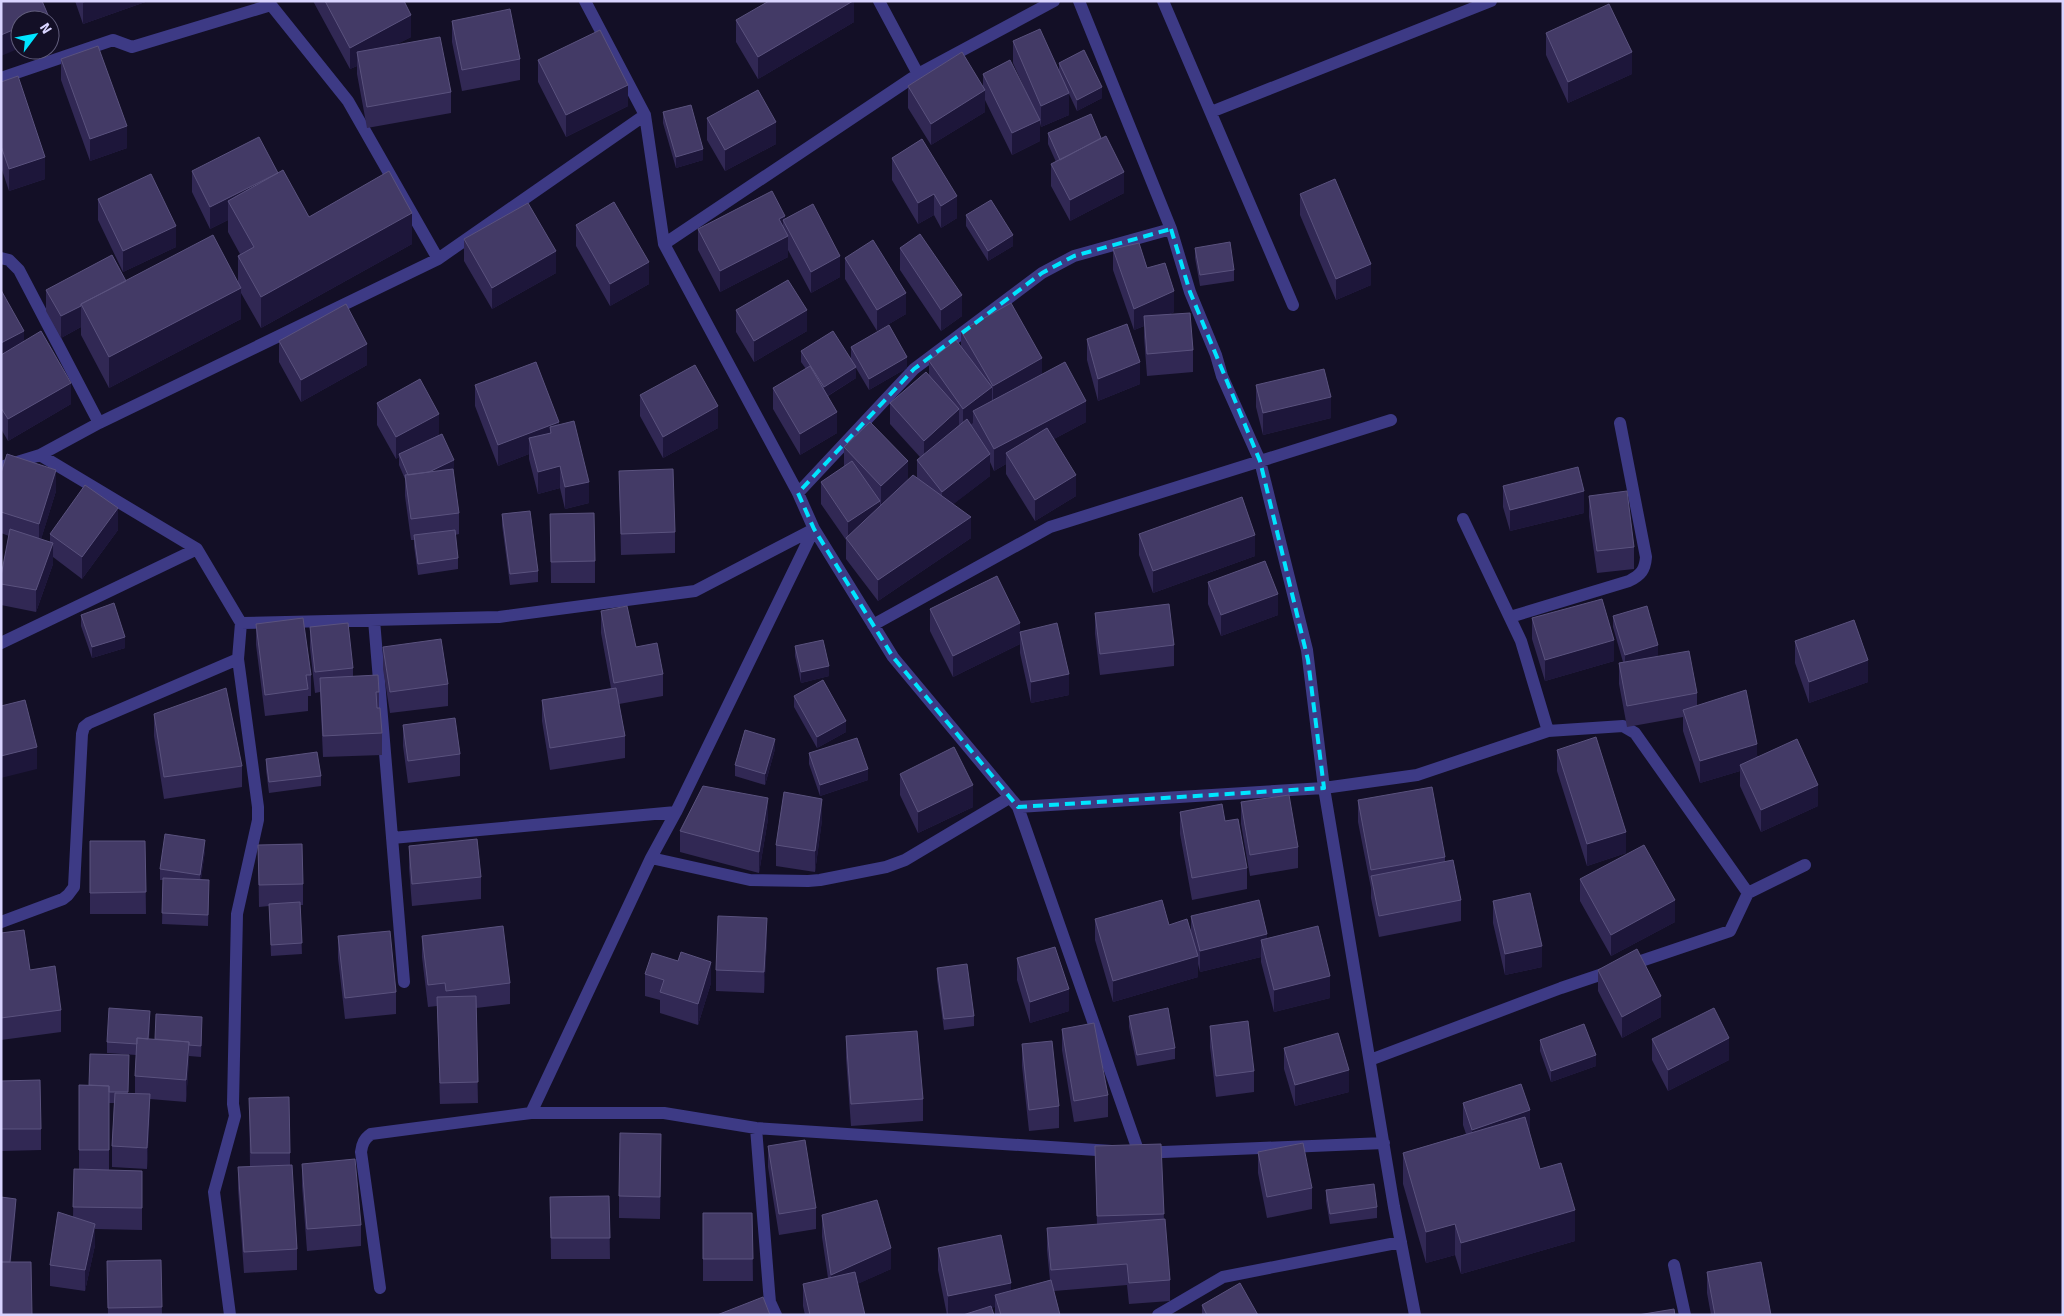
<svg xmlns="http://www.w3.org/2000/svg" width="2064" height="1316" font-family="Signika,sans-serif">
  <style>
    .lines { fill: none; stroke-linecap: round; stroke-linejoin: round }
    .minor { stroke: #3d3a85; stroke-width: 12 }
    .wall { fill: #312854 }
    .shaded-wall { fill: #1d163a }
    .building { fill: #433a66; stroke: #5a527e }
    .marked { fill: none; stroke: #00e5ff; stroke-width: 4; stroke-dasharray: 10 6; stroke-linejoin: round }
  </style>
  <rect width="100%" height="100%" fill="#130f26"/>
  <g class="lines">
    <path class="minor" d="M585,1l60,114 19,129 134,249 16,36 -138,283 -25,46 -120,255h133l92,15 356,23
      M879,1l39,73
      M1079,1l92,228 19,63 26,63 6,21 38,85 47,189 17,138 93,-13 131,-44 75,-5 12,7 113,160
      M1163,1l130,304
      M271,5l77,96 90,158
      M1,78l112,-38 19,7 139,-42 -1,-4
      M1211,112l280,-111
      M664,244l254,-170 136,-73
      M1,258l8,2 10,10 80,153
      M40,455l59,-32 339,-164 207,-144
      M1,467l39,-12 157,94 44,74 258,-6 196,-26 119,-62 79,128 125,150 306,-19 70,419 21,108
      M798,493l116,-124 128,-96 32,-17 97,-27
      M1463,519l58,122 27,90
      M1510,617l119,-36c12,-6 16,-11 17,-24l-26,-134
      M374,620l30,362
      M873,625l177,-98 341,-107
      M1,643l196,-94
      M1018,807l121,346 245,-10
      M392,838l284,-26
      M651,858l99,22 58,1 12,-1 66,-13 19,-7 104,-62
      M1,922l62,-23 5,-4 6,-8 8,-153 2,-7 5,-4 149,-64
      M1370,1060l191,-72 169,-57 18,-38 57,-28
      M756,1128l13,163 1,11 6,13
      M1674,1265l11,50
      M380,1288l-19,-136c1,-8 3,-13 10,-18l160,-21
      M230,1315l-16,-123 21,-76 -2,-12 4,-190 21,-94v-13l-20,-148 3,-36
      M1158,1315l65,-38 178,-35"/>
  </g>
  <path class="wall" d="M75,1h73l-65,23z
    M313,1h91l7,36 -16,8 56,47v21l-84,15 -10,-54v-8l-7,3z
    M854,1v21l-96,57 -22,-37v-22z
    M452,21l68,38v21l-58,11 -10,-49z
    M1546,33l86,41 -64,29 -22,-48z
    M1013,41l46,30v-8l43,35 -25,13 -8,-17v21l-28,12 -1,-4v18l-28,14 -27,-55v12l-54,33 -23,-37v-22h75v-12l43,18 -13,-29z
    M61,59l66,89 -37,13 -29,-81z
    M538,60l90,46 -62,31 -28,-55z
    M1,82l44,97 -36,12 -8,-24z
    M663,112l40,48 -27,8 -13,-45z
    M707,118l69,26 -51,27 -18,-31z
    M1048,133l76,60 -54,28 -19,-35v-22l5,-2 -8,-18z
    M922,139l35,79 -16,10 -7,-13 -16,9 -26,-44v-22z
    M192,171l86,2 31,44 103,27 -151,84 -20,-35v26l-132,69 -28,-53v-8l-20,11 -15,-27v-21l80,-9 112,1v-26l2,-2 -12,-22v-12l-18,9 -18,-37z
    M1300,194l71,91 -35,15 -36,-85z
    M98,199l78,48 -53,25 -25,-52z
    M966,215l47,31 -25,15 -22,-35z
    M785,219l55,58 -29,16 -23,-43v7l-68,35 -22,-42v-21z
    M576,225l73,59 -39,22 -34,-60z
    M464,239l92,34 -64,36 -28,-48z
    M900,248l62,68 -21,15 -41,-61z
    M1195,248l39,22v11l-34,5 -5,-28z
    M1113,249l34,19 27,44 -4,2 23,36v22l-46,4 -3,-39v-11l-10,4 -21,-60z
    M845,258l61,56 -29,17 -32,-52z
    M1,290l23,51 47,63 -63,37 -7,-12z
    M736,310l71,21 -53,31 -18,-30z
    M961,331l81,43 44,48 -32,17 22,57 -41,25 -29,-47v-10l-12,7 -4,-9v14l-37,28 18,34 -93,63 -32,-42v-19l-25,-36v-22l23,-15v-20l64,33 9,-2v-18l3,-3 -30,-33v-21l39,-28v-14l32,-15z
    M1087,339l53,45 -42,17 -11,-41z
    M279,341l88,24 -66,37 -22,-40z
    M851,347l56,21 -38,22 -13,-22v10l-28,18 9,37 -37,22 -27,-46v-21l33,-19 -5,-7v-11l50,7z
    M475,385l84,40 30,78 -24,6 -5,-21 -22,6 -9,-35v-5l-31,12 -23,-60z
    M1256,385l75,33 -68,17 -7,-28z
    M640,395l78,33 -55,30 -23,-42z
    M377,403l62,32 15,36h-1l6,42v21l-4,1 3,23v11l-40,6 -4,-29v-6h-3l-6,-44v-17l-6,-14v-8l-3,2 -19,-34z
    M619,471l56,61v21l-54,2z
    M1,473l55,18 -15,48 9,3v-8l68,-4 -36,49 -29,-22v7l-17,48 -35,-7v-29l8,-40 -8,-3z
    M1503,486l81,27 -74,18 -7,-24z
    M1589,496l45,51v22l-37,4 -8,-56z
    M502,514l36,57v11l-28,3 -8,-60z
    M550,514l45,47v22h-44z
    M1139,534l116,22 -102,37 -14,-38z
    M1208,582l70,33 -57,21 -13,-32z
    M930,609l90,22 49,64 -38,8 -11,-50v-9l-67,33 -23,-46z
    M601,611l35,36 27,27v22l-44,8 6,32v22l-75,12 -8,-49v-21l69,-12 -10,-55z
    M1095,613l79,32v21l-74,9 -5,-41z
    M81,615l44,33 -33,10 -11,-32z
    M1613,616l45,40 39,37v13l121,100 -57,26 -21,-46v-15l-40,12 -17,-52v-14l-56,10 -8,-43v-21l4,-1 -10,-35z
    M1532,618l82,43 -69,20 -13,-42z
    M256,624l55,51v21h-3v15l-43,5 -9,-71z
    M310,627l43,41v9l26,15v16l3,25v22l-59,2 -3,-65 -5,1 -5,-45z
    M1795,641l73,41 -59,21 -14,-40z
    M795,646l34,30 -28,7 -6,-27z
    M383,647l65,37v22l-58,7 -7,-44z
    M794,696l52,36 -29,16 -23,-41z
    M154,714l88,52v21l-78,12 -10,-63z
    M403,725l57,29v22l-52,7 -5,-37z
    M775,749l-10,36 -30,-9v-11z
    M1557,750l69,103 -39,13 -30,-95z
    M809,753l59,27 -48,16 -11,-32z
    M266,759l55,17v10l-52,7 -3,-23z
    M900,774l73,33 -55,26 -18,-38z
    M1358,800l87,57v5l16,38v21l-82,16 -8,-39v-10l-13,-66z
    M1241,802l57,45v21l-48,8 -9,-52z
    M1180,812l45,9 22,47v21l-55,11 -12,-66z
    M768,819l-9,54 -79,-21v-21z
    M822,820l-7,52 -39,-6v-21z
    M90,841h55l1,73h-56z
    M258,845l45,39v21h-3l2,49 -31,2 -2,-50 -10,1z
    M409,846l72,31v22l-69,7 -3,-38z
    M205,851l-4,28 8,11 -1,36 -46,-2 1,-44h-3v-11z
    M1580,879l95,43 -64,34 -31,-55z
    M1493,901l49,66 -37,8 -12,-52z
    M1191,916l76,23 63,59 -56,14 -13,-50v-5l-61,15 -2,-8v13l-85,25 -18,-62v-21l74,6 22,8z
    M1,933l60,77v22l-60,8z
    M338,936l58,56v22l-51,5 -7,-61z
    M422,936l88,47v21l-34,4 2,95 -38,1 -3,-98 -9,1 -6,-50z
    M767,939l-3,54 -48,-2v-21z
    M1017,958l52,53 -39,12 -13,-43z
    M937,968l37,48v10l-30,4 -7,-51z
    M1598,970l63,47 -39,21 -24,-47z
    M645,974l66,9 -13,42 -38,-12v-13l-15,-4z
    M1129,1016l46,32v11l-38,7 -8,-39z
    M150,1022l-1,17h6l47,-11 -1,29 -12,-1 -3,46 -36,-3 -3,70 -35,-2v-21l2,-43h-5v67l33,1v59l-47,-1v16l-10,46 -35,-5v-21l23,-48 1,-48h5v-84h10l40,-30 -1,38 7,1v-18l1,-21 -29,-2v-11z
    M1210,1026l44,45v21l-38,5 -6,-50z
    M1062,1029l46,66v22l-34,5 -12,-72z
    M846,1036l77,63v22l-72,5 -5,-68z
    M1652,1039l77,21 -61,31 -16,-31z
    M1540,1040l56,26 -45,16 -11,-31z
    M1022,1044l37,62v22l-30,3 -7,-65z
    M1284,1048l65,44 -54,14 -11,-37z
    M1,1081l40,48v21l-40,1z
    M249,1098l41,55v12l7,84v21l-53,3 -6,-84v-22h12z
    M1463,1103l67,29h-1l11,37 35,72 -114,33 -6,-19 -29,8 -23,-79v-31l63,-19 -3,-9z
    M1161,1144l3,76 6,60v21l-41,3 -2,-19 -73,6 6,24h-65v-8l-37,8h-11l-9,-45v-22l73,43 39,-11 -3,-30v-22l50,-3 -2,-79z
    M768,1146l48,62v21l-37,6 -11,-68z
    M1258,1152l54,36v21l-45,9 -9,-45z
    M661,1155l-1,64 -41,-1v-22z
    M302,1164l59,61v21l-54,5 -5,-65z
    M1326,1190l51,17v11l-47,6 -4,-23z
    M609,1196l1,63h-59l-1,-62z
    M703,1213h49l1,68h-50z
    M822,1215l69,54 -34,15 8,31h-60l-2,-9v-22l25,-6 -6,-41z
    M161,1260l1,55h-54l-1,-54z
    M1707,1272l64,43h-60l-4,-22z
    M1202,1305l56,10h-56z"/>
  <path class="shaded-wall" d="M87,1h61l-65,23v-21z
    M853,1h1v21l-96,57v-22z
    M48,15v5h-11z
    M411,15v22l-52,27 -2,-12v14l-7,3v-21z
    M20,27v21l-19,8v-21z
    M1632,52v22l-64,29v-21z
    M628,85v21l-62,31v-22z
    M1102,87v11l-25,13v-11z
    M985,90v22l-54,33v-21z
    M1069,93v22l-28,12v-21z
    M1040,120v21l-28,14v-22z
    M776,122v22l-51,27v-21z
    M127,126v22l-37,13v-22z
    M703,149v11l-27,8v-11z
    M45,157v22l-36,12v-22z
    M1124,172v21l-54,28v-21z
    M278,173l-50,28v19l-18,9v-22z
    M934,194v21l-16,9v-21z
    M957,196v22l-16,10v-22z
    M412,213v31l-151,84v-31z
    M785,216v8l-2,-4v18l-4,-19z
    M176,226v21l-53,25v-21z
    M1013,235v11l-25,15v-10z
    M788,236v21l-68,35v-21z
    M556,251v22l-64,36v-21z
    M840,256v21l-29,16v-21z
    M649,262v22l-39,22v-22z
    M1371,264v21l-35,15v-21z
    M241,288v31l-132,69v-31z
    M1174,291v21l-29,13 -1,-9v10l-10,4v-21z
    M906,293v21l-29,17v-21z
    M962,295v21l-21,15v-21z
    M81,306v21l-20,11v-22z
    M807,310v21l-53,31v-21z
    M24,331v21l-23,13v-22z
    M367,344v21l-66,37v-22z
    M907,357v11l-38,22v-11z
    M1042,358v22l-49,27v-21z
    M1140,362v22l-42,17v-22z
    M856,367v11l-32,20v-11z
    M71,383v21l-63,37v-22z
    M992,387v22l-19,2v12l-10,7v-21z
    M1331,397v21l-68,17v-22z
    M1086,401v21l-74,39 -6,-8v11l-12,7v-22z
    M718,406v22l-55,30v-21z
    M959,409v22l-35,31v-21z
    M837,412v21l-37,22v-21z
    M439,414v21l-40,19v3l-3,2v-22z
    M559,422v21l-8,-10 -1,-6v19l-21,-8v16l-31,12v-21z
    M990,454v22l-48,37v-21z
    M454,460v11l-43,21v-11z
    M908,461v21l-27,25v-21z
    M560,466v22l-22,6v-22z
    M56,470v21l-17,55v-22z
    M1076,475v21l-41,25v-21z
    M589,482v21l-24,6v-22z
    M1584,491v22l-74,18v-21z
    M880,501v21l-32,19v-19z
    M118,508v22l-36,49v-22z
    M971,517v21l-93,63v-21z
    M1255,535v21l-102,37v-22z
    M53,543v21l-17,48v-22z
    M1278,594v21l-57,21v-21z
    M1020,623v21l-67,33v-21z
    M125,637v11l-33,10v-11z
    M1614,640v21l-69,20v-21z
    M1658,645v11l-33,10v-11z
    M1868,660v22l-59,21v-21z
    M829,666v10l-28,7v-11z
    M1069,674v21l-38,8v-21z
    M846,721v11l-29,16v-11z
    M775,739v10l-10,36v-11z
    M1757,744v21h-17v6l-40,12v-22z
    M37,747v22l-36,9v-22z
    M868,769v11l-48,16v-11z
    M973,785v22l-55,26v-21z
    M1818,785v21l-57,26v-22z
    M768,798v21l-9,54v-21z
    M822,799v21l-7,52v-21z
    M1626,832v21l-39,13v-22z
    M205,840v11l-5,35v-11z
    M1675,900v22l-64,34v-21z
    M767,918v21l-3,54v-21z
    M1267,934v22l-6,-16v17l-61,15v-21z
    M1542,946v21l-37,8v-21z
    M1198,956v21l-85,25v-21z
    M711,962v21l-13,42v-21z
    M1330,976v22l-56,14v-22z
    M1069,989v22l-39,12v-21z
    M1661,996v21l-39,21v-21z
    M150,1011v11l-3,34v-11z
    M202,1017v11l-1,29v-11z
    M1729,1038v22l-61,31v-21z
    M189,1042v21l-3,39v-22z
    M1596,1055v11l-45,16v-11z
    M1349,1070v22l-54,14v-21z
    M150,1094v22l-3,53v-21z
    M1530,1110v22l-58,19v-21z
    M661,1134v21l-1,64v-22z
    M16,1199v11l-6,65v-10z
    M1575,1210v31l-114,33v-31z
    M95,1224v21l-10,46v-21z
    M1455,1224v31l-29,8v-31z
    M891,1248v21l-60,27v-21z
    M1011,1283v21l-16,-9v12l-37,8h-10v-19z"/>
  <path class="building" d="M1,1h41l6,14 -11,5h-17v7l-19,8z
    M325,1h79l7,14 -61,33z
    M769,1h84l-95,56 -22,-37z
    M1609,4l23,48 -64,30 -22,-49z
    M510,9l10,50 -58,11 -10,-49z
    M1040,29l29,64 -28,13 -28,-65z
    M600,30l28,55 -62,30 -28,-55z
    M440,37l11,55 -84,15 -10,-55z
    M98,46l29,80 -37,13 -29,-80z
    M1084,50l18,37 -25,13 -18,-37z
    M962,52l23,38 -54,34 -23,-38z
    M1010,60l30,60 -28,13 -29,-59z
    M18,76l27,81 -36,12 -8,-23v-64z
    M758,90l18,32 -51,28 -18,-32z
    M691,105l12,44 -27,8 -13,-45z
    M1091,114l10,24 -41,22 -12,-27z
    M1106,136l18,36 -54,28 -19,-36z
    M259,137l19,36 -68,34 -18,-36z
    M922,139l35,57 -16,10 -7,-12 -16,9 -26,-45z
    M283,170l26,47 80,-46 23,42 -151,84 -23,-41 16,-9 -26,-46z
    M151,174l25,52 -53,25 -25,-52z
    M1335,179l36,85 -35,15 -36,-85z
    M772,191l13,25 -6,3 9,17 -68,35 -22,-42z
    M991,200l22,35 -25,16 -22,-36z
    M614,202l35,60 -39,22 -34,-59z
    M528,203l28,48 -64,37 -28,-49z
    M813,204l27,52 -29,16 -28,-52z
    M920,234l42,61 -21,15 -41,-62z
    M213,235l28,53 -132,69 -28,-53z
    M873,240l33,53 -29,17 -32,-52z
    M1230,242l4,28 -34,5 -5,-27z
    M1139,243l8,25 18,-5 9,28 -40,18 -21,-60z
    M112,255l14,26 -45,23v2l-20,10 -15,-26z
    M788,280l19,30 -53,31 -18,-31z
    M1,290l23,41 -23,12z
    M1011,303l31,55 -49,28 -32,-55z
    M346,304l21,40 -66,36 -22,-39z
    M1190,313l3,37 -46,4 -3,-38z
    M1127,324l13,38 -42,17 -11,-40z
    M889,325l18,32 -38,22 -18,-32z
    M41,331l30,52 -63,36 -7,-11v-53z
    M833,331l23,36 -32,20 -23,-36z
    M956,340l36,47 -29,22 -34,-48z
    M536,362l23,60 -61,23 -23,-60z
    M1065,362l21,39 -92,48 -21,-38z
    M695,365l23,41 -55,31 -23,-42z
    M810,366l27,46 -37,22 -27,-46z
    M1324,369l7,28 -68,16 -7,-28z
    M926,372l33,37 -35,32 -34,-38z
    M420,379l19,35 -43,23 -19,-34z
    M967,419l23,35 -48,38 -25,-32z
    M574,421l15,61 -24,5 -5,-21 -22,6 -9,-34 22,-5 -1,-6z
    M870,422l38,39 -27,25 -37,-39z
    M1047,428l29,47 -41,25 -29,-47z
    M442,434l12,26 -25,12 -21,3 -9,-21z
    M7,454l49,16 -17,54 -38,-12v-39z
    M852,461l28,40 -32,21 -27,-40z
    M1578,467l6,24 -74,19 -7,-24z
    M453,469l6,44 -48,6 -6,-44z
    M673,469l2,63 -54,2 -2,-63z
    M913,475l58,42 -93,63 -32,-42z
    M85,485l33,23 -36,49 -32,-23z
    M1627,491l7,56 -37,4 -8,-55z
    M1242,497l13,38 -102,36 -14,-37z
    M530,511l8,60 -28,3 -8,-60z
    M594,513l1,48 -44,1 -1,-48z
    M10,529l43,14 -17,47 -35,-6v-8z
    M455,530l3,28 -40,6 -4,-29z
    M1265,561l13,33 -57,21 -13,-33z
    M997,576l23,47 -67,33 -23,-47z
    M1602,599l12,41 -69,20 -13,-42z
    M114,603l11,34 -33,10 -11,-32z
    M1169,604l5,41 -74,9 -5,-41z
    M627,606l9,41 21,-4 6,31 -49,9 -13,-72z
    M1647,606l11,39 -33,10 -12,-39z
    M303,618l8,57h-5l2,14 -43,6 -9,-71z
    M1854,620l14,40 -59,22 -14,-41z
    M348,623l5,45 -38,4 -5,-45z
    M1057,623l12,51 -38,8 -11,-50z
    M441,639l7,45 -58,8 -7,-45z
    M823,640l6,26 -28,6 -6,-26z
    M1689,651l8,42 -70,13 -8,-43z
    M378,675l1,17h-3l1,16h3l2,25 -59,3 -3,-58z
    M823,680l23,41 -29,16 -23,-41z
    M226,688l16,78 -78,11 -10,-63z
    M616,688l9,48 -75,12 -8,-48z
    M1746,690l11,54 -57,17 -17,-51z
    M25,700l12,47 -36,9v-50z
    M455,718l5,36 -52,7 -5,-36z
    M745,730l30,9 -10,35 -30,-9z
    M1596,737l30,95 -39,12 -30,-94z
    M857,738l11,31 -48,16 -11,-32z
    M1797,739l21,46 -57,25 -21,-45z
    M954,747l19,38 -55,27 -18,-38z
    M317,752l4,24 -52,6 -3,-23z
    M703,786l65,12 -9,54 -79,-21z
    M1432,787l13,70 -74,13 -13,-70z
    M784,792l38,7 -7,52 -39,-6z
    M1289,795l9,52 -48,8 -9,-53z
    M1222,804l3,17 13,-2 9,49 -55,10 -12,-66z
    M165,834l40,6 -5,35 -40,-6z
    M477,839l4,38 -69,7 -3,-38z
    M90,841h55l1,51 -56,1z
    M302,844l1,40 -44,1 -1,-40z
    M1644,845l31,55 -64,35 -31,-56z
    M1453,860l8,40 -82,16 -8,-40z
    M163,878l46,2 -1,35 -46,-2z
    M1530,893l12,53 -37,8 -12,-53z
    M1162,900l7,25 18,-6 11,37 -85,25 -18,-62z
    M1259,900l8,34 -67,17 -9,-35z
    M300,902l2,41 -31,2 -2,-41z
    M718,916l49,2 -3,54 -48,-2z
    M503,926l7,57 -64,8 -1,-8 -17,2 -6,-49z
    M1318,926l12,50 -56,14 -13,-50z
    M24,930l6,40 25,-4 6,44 -60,8v-85z
    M390,931l6,61 -51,6 -7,-62z
    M1055,947l14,42 -39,13 -13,-44z
    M1637,949l24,47 -39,21 -24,-47z
    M681,952l30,10 -13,42 -38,-12 4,-12 -19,-6 7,-21 26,8z
    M967,964l7,52 -30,3 -7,-51z
    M476,996l2,86 -38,1 -3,-86z
    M109,1008l41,3 -2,28 -11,-1v6l-30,-2z
    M1168,1008l7,40 -38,7 -8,-39z
    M1714,1008l15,30 -61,32 -16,-31z
    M156,1014l46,3 -1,29 -12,-1v-3l-34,-3z
    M1248,1021l6,50 -38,5 -6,-50z
    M1094,1023l14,72 -34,6 -12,-72z
    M1584,1024l12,31 -45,16 -11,-31z
    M917,1031l6,68 -72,5 -5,-68z
    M1338,1033l11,37 -54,15 -11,-37z
    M137,1038l52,4 -3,38 -51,-4z
    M1052,1041l7,65 -30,4 -7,-66z
    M90,1054l39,1 -1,37h-19v-6l-20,-1z
    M40,1080l1,49h-40v-48z
    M1521,1084l9,26 -58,20 -9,-27z
    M79,1085l30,1v64h-30z
    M115,1093l35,1 -3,54 -35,-2z
    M289,1097l1,56h-39l-2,-55z
    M1525,1117l15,52 21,-6 14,47 -114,33 -6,-19 -29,8 -23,-79z
    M620,1133l41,1 -1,63 -41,-1z
    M805,1140l11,68 -37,6 -11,-68z
    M1303,1143l9,45 -45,9 -9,-45z
    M1161,1144l3,70 -67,2 -2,-70z
    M355,1159l6,66 -54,4 -5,-65z
    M292,1165l5,84 -53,3 -6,-85z
    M74,1169l68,2v37l-69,-1z
    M1374,1184l3,23 -47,7 -4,-24z
    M609,1196l1,42h-59l-1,-41z
    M1,1197l15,2 -6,63h-9z
    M877,1200l14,48 -60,27 -9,-60z
    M58,1212l37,12 -10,46 -35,-5z
    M703,1213h49l1,46h-50z
    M1165,1219l5,61 -41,3 -2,-19 -76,6 -4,-42z
    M1001,1235l10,48 -63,13 -10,-48z
    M161,1260l1,47 -54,1 -1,-47z
    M1,1262h30l1,53h-31z
    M1761,1262l10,53h-56l-8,-43z
    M855,1272l10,43h-55l-7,-31z
    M1051,1280l9,35h-59l-6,-20z
    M1240,1283l18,32h-51l-5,-10z
    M763,1297l7,18h-53z
    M991,1306l3,9h-31z
    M1674,1309l1,6h-37z"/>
  <path class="marked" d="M1171,229l19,63 70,169 48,199 16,128 -306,19 -125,-150 -79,-128 -16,-36 116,-124 128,-96 32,-17z"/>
  <rect width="2064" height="1316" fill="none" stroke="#d9d4ff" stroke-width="5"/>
  <g transform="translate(35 35) rotate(58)"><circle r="24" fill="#130f26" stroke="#625e7d"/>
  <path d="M0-4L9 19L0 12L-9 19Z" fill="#00e5ff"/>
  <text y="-8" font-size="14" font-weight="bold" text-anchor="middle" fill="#d9d4ff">N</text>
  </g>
</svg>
